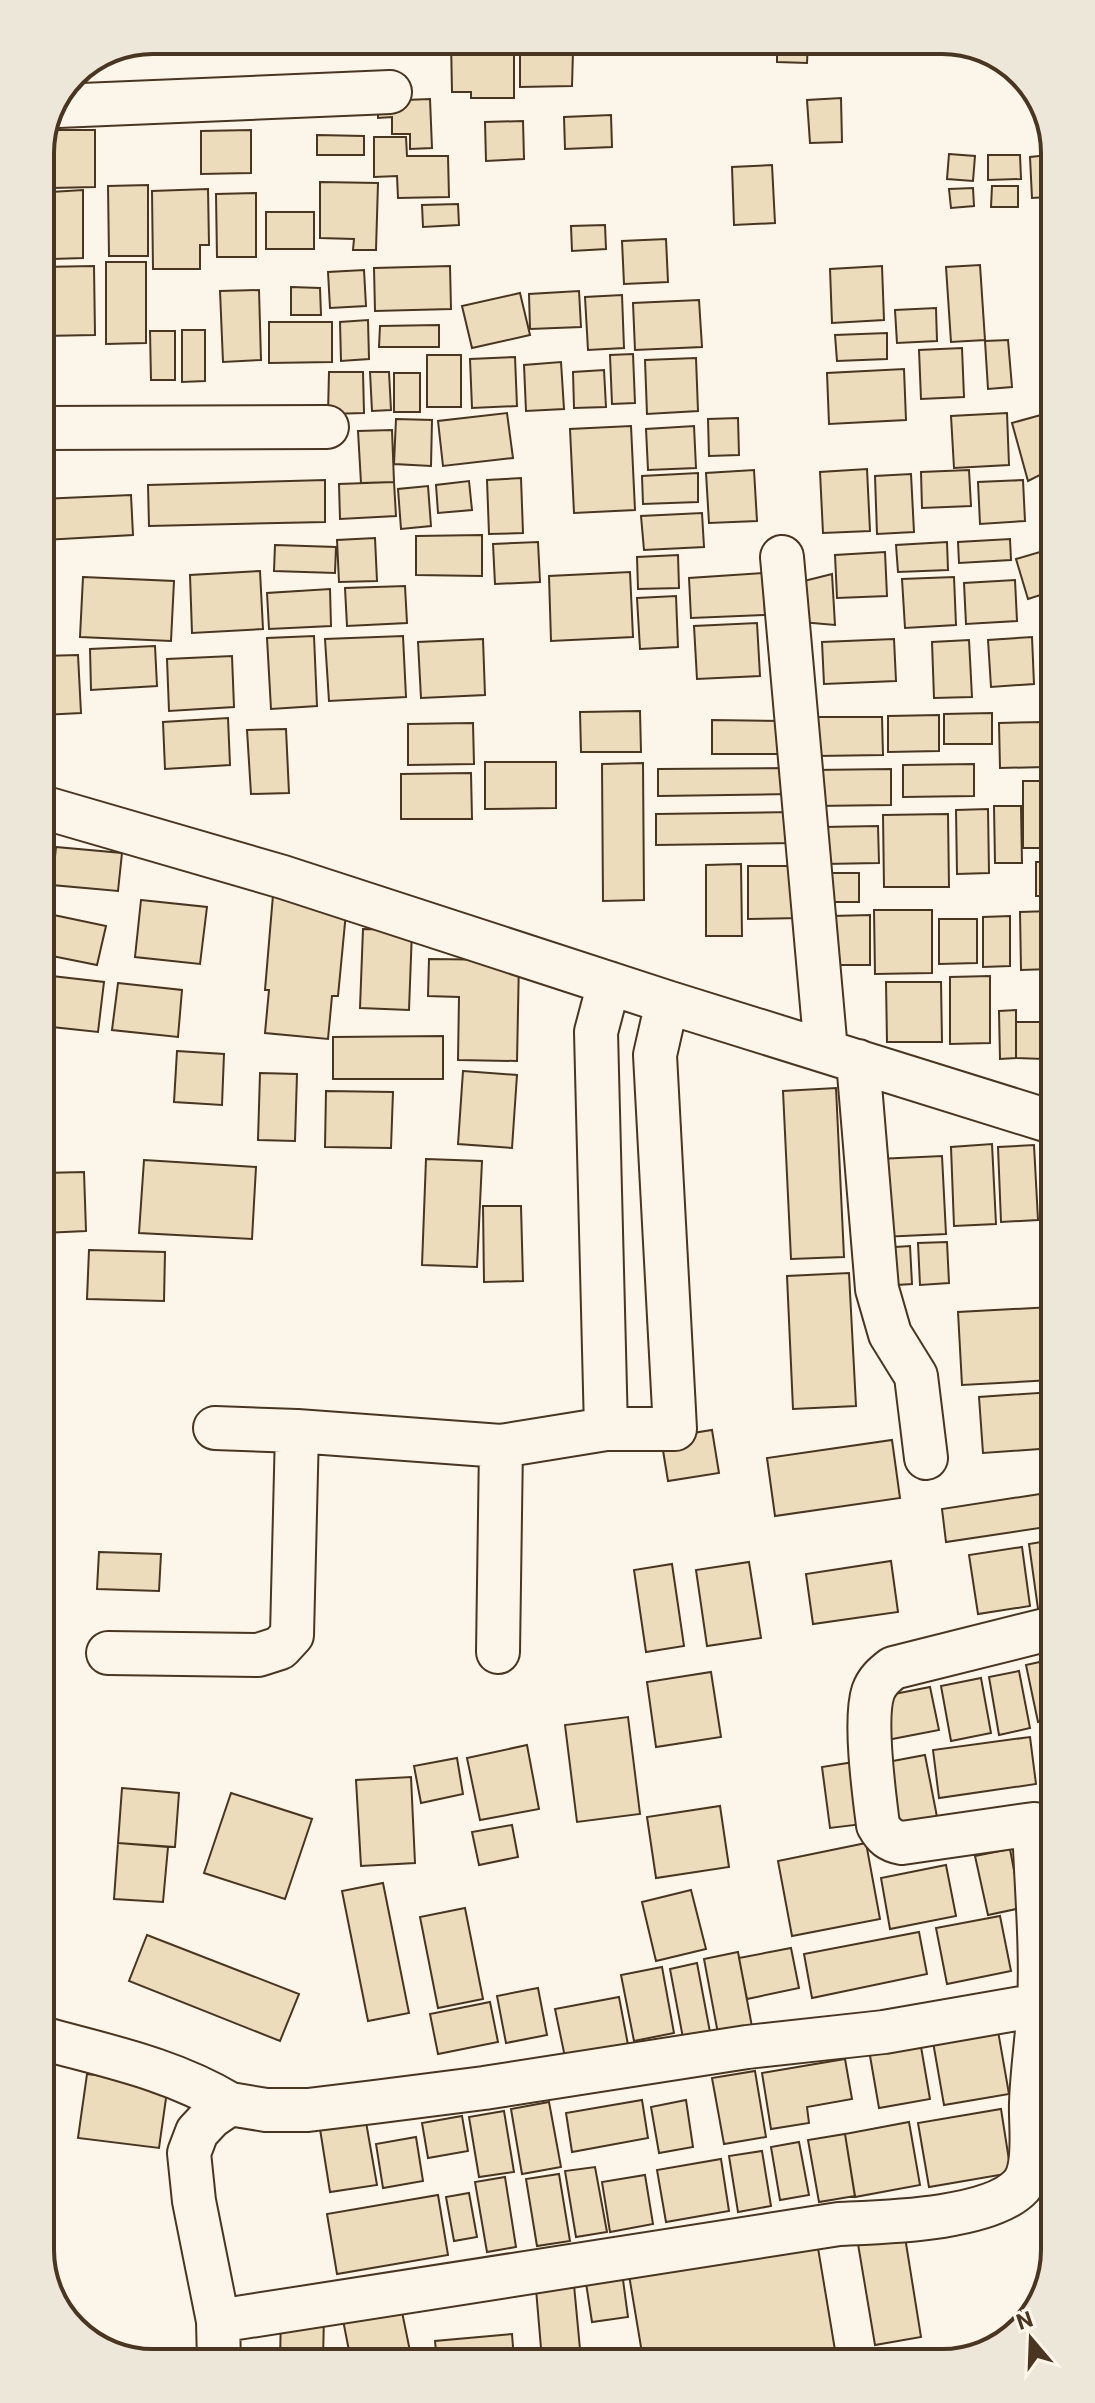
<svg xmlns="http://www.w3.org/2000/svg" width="1095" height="2403" font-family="Roboto,sans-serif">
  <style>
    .building { fill: #ecdcbc; stroke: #4a3520; stroke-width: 2 }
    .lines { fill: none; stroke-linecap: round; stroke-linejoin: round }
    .street-casing { stroke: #4a3520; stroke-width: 46 }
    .street { stroke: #fbf6e9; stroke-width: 42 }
    .rim { fill: none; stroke: #4a3520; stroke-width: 4 }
  </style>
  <rect width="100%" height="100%" fill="#fbf6e9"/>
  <path class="building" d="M514,40v58h-43v-6h-19l-1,-51z
    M777,40h31l-1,23 -30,-1z
    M812,40h49v14l-50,-1z
    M869,40h26l-1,9 -25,-1z
    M520,51h53l-1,35 -52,1z
    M84,68l-1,28h-20l10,-23z
    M841,98l1,44 -32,1 -3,-43z
    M430,99l2,49 -22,1v-15h-18v-17l-14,1v-17z
    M611,115l1,32 -47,2 -1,-32z
    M523,121l1,38 -38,2 -1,-39z
    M52,130h43v57l-43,1z
    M251,130v43l-50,1v-43z
    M317,135l47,1v19h-47z
    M374,137h32l1,19h41l1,41 -51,1 -1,-22 -23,1z
    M949,154l26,2 -2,25 -26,-2z
    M988,155h32l1,24 -33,1z
    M1049,155v42l-17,1 -2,-41z
    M772,165l3,58 -41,2 -2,-58z
    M320,182l58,1 -2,67h-23l1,-11 -34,-1z
    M148,185v71h-39l-1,-70z
    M992,186h26v21h-27z
    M973,188l1,18 -23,2 -2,-19z
    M208,189l1,56h-9v24h-47l-1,-78z
    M83,190v68l-31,1 -1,-67z
    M256,193v64h-39l-1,-63z
    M458,204l1,21 -36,2 -1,-22z
    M266,212h48v37h-48z
    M605,225l1,24 -34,2 -1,-25z
    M1042,231h7v48h-2z
    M666,239l2,43 -44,2 -2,-43z
    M106,262h40v81l-40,1z
    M980,265l5,75 -34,2 -5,-75z
    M94,266l1,69 -52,1 -2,-69z
    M450,266l1,43 -76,2 -1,-43z
    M882,266l2,54 -52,3 -2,-54z
    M364,270l2,36 -36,2 -2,-36z
    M291,287l29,1 1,27h-30z
    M259,290l2,70 -38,2 -3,-71z
    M579,291l2,36 -51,2 -1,-35z
    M520,293l10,42 -58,13 -10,-42z
    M622,295l2,53 -36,2 -3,-53z
    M699,300l3,47 -67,3 -2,-47z
    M936,308l1,33 -40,2 -2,-33z
    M368,320l1,39 -28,2 -1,-39z
    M269,322h63v40l-63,1z
    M439,325v22h-60l1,-21z
    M182,330h23v51l-23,1z
    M150,331h25v49h-24z
    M887,333v26l-50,2 -2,-26z
    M1008,340l4,47 -24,2 -3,-48z
    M962,348l2,49 -43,2 -2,-49z
    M633,354l2,49 -23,1 -2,-49z
    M427,355h34v52h-34z
    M515,357l2,49 -45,2 -2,-49z
    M696,358l2,53 -51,3 -2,-54z
    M561,362l3,47 -38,2 -2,-46z
    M904,369l2,51 -77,4 -2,-51z
    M604,370l2,37 -32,1 -1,-36z
    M329,372h34l1,41 -36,1z
    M370,372h19l2,38 -19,1z
    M394,373h26v39h-26z
    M507,413l6,45 -70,8 -5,-45z
    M1007,413l2,52 -55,3 -3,-52z
    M1048,413l2,11v46l-22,11 -16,-58z
    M738,418l1,37 -30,1 -1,-37z
    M396,419l36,1 -1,46 -37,-2z
    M631,426l4,84 -61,3 -4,-84z
    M694,426l2,42 -48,2 -2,-41z
    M392,430l2,52 -33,1 -3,-52z
    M867,469l3,62 -47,2 -3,-61z
    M754,470l3,51 -48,2 -3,-50z
    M969,470l2,36 -49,2 -1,-36z
    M698,473v29l-55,2 -1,-28z
    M911,474l3,58 -37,2 -2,-58z
    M521,478l2,55 -34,1 -2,-54z
    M325,480v42l-176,4 -1,-41z
    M1023,480l2,41 -45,3 -2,-42z
    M469,481l3,29 -34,3 -2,-28z
    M394,482l2,34 -56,3 -1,-35z
    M428,486l3,40 -30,3 -3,-40z
    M131,495l2,40 -89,5 -3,-41z
    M702,513l2,34 -60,3 -3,-34z
    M482,535v41l-66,-1v-39z
    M375,538l2,43 -38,1 -2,-42z
    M1010,539l1,21 -52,3 -1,-21z
    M538,542l2,40 -45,2 -2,-40z
    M947,542l1,28 -50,2 -2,-27z
    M275,545l61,2 -1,26 -61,-2z
    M1050,549v43l-22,7 -12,-40z
    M885,552l2,44 -50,2 -2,-43z
    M678,555l1,33 -41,1 -1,-32z
    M260,571l3,58 -71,4 -2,-58z
    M630,572l3,65 -82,4 -2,-65z
    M763,573l2,42 -74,3 -2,-40z
    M832,574l3,51 -34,-3 -9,-38z
    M83,577l91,4 -3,60 -91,-4z
    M954,577l2,48 -51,3 -3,-49z
    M1015,580l2,41 -51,3 -2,-41z
    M405,586l2,37 -60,3 -2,-38z
    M330,589l1,37 -62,3 -2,-36z
    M676,596l2,51 -38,2 -3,-51z
    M757,623l3,53 -63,3 -3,-53z
    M314,636l3,70 -46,3 -4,-71z
    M403,636l3,61 -77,4 -4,-62z
    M1032,637l2,47 -43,3 -3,-47z
    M483,639l2,56 -64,3 -3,-56z
    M894,639l2,42 -72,3 -2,-42z
    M969,640l3,57 -38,1 -2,-56z
    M155,646l2,40 -66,4 -1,-41z
    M78,655l3,58 -39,2v-59z
    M232,656l2,51 -65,4 -2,-52z
    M640,711l1,41h-60l-1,-40z
    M992,713v31h-48v-30z
    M939,715v36l-51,1v-36z
    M817,717h65l1,38 -66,1z
    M228,718l2,47 -65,4 -2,-47z
    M712,720l75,1 5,33h-80z
    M1043,722l2,45 -45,1 -1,-45z
    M473,723l1,41 -66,1v-41z
    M286,729l3,64 -38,1 -4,-64z
    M485,762h71v46l-71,1z
    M643,763l1,137 -41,1 -1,-137z
    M974,764v32l-71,1v-32z
    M791,768v26l-133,2v-27z
    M891,769v36l-76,1 -1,-36z
    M471,773l1,46h-71v-45z
    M1023,781h28v67h-28z
    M994,806h27l1,57h-27z
    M988,809l1,64 -32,1 -1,-64z
    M793,812l1,31 -138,2v-31z
    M948,814l1,73h-65l-1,-72z
    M878,826l1,37 -55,1 -1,-37z
    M56,847l66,6 -4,38 -66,-6z
    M1036,862h15v34h-15z
    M741,864l1,72h-36v-71z
    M748,866h51l1,52 -52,1z
    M820,873h39v29h-39z
    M273,895l74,7 -9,94h-6l-4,43 -63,-6 4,-43h-4z
    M141,900l66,7 -7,57 -65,-7z
    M874,910h58v63l-57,1z
    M1051,911v58l-30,1 -1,-58z
    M49,914l57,12 -9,39 -55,-11z
    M870,915v50h-38v-49z
    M1010,916v50l-27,1v-50z
    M939,919h38v44l-38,1z
    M363,929l49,1 -3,80 -49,-2z
    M429,959l90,1 -2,101 -59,-1 1,-63 -31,-1z
    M43,975l61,7 -6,50 -55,-6z
    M990,976v67l-40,1v-67z
    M886,982h55l1,60h-55z
    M118,983l64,7 -4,47 -66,-7z
    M1016,1010v48l-16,1 -1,-48z
    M1048,1021h3l1,52h-3z
    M1016,1022h27l1,37 -28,-1z
    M443,1036v43h-110v-42z
    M177,1051l47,3 -2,51 -48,-3z
    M463,1071l54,4 -5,73 -54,-4z
    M260,1073l37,1 -2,67 -37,-1z
    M836,1088l8,169 -53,2 -8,-168z
    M326,1091l67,1 -2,56 -66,-1z
    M992,1144l4,80 -42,2 -3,-79z
    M1034,1145l4,75 -37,2 -3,-75z
    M942,1156l4,78 -65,3 -3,-78z
    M426,1159l56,2 -5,106 -55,-2z
    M144,1160l112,7 -4,72 -113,-6z
    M84,1172l2,59 -43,2v-60z
    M1052,1174v63h-3l-2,-62z
    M483,1206h38l2,75 -39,1z
    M947,1242l2,41 -29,2 -2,-42z
    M910,1246l2,38 -32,2 -1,-38z
    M89,1250l76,2 -1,49 -77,-2z
    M849,1273l7,133 -63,3 -6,-133z
    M1052,1307v73l-90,5 -4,-73z
    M43,1315h2l6,64 -7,1z
    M1053,1392v56l-70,5 -4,-56z
    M712,1430l7,43 -51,8 -7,-43z
    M892,1440l8,58 -125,18 -8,-58z
    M1053,1492v34l-107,16 -4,-33z
    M1053,1540v67l-15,2 -9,-65z
    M1022,1547l8,59 -52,8 -9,-59z
    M99,1552l62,2 -2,37 -62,-2z
    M891,1561l7,51 -85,12 -7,-50z
    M749,1562l12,76 -54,8 -11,-76z
    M672,1564l12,82 -38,6 -12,-82z
    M1053,1659v59l-15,4 -12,-57z
    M1019,1671l11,57 -31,7 -10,-58z
    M711,1672l10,65 -65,10 -9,-65z
    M981,1678l10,55 -40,8 -10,-55z
    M930,1687l9,43 -52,10 -8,-43z
    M628,1717l12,97 -63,8 -12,-97z
    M1054,1734v73h-1l-13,-70z
    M1030,1737l6,47 -97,14 -6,-48z
    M527,1745l12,64 -59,11 -13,-62z
    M925,1755l13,67 -43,9 -13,-68z
    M457,1758l6,36 -42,9 -7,-37z
    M854,1762l9,62 -33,4 -8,-61z
    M411,1777l4,86 -54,3 -5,-86z
    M122,1788l57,5 -4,54 -57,-4z
    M231,1793l81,26 -27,80 -81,-26z
    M720,1806l9,61 -73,11 -9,-61z
    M512,1825l6,32 -39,8 -7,-33z
    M118,1843l50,4 -5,55 -49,-3z
    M866,1843l14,76 -88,17 -14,-75z
    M1010,1849l11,59 -33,7 -13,-59z
    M946,1865l10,51 -66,13 -9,-51z
    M383,1883l26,130 -41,8 -26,-130z
    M691,1890l15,59 -50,12 -14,-59z
    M465,1908l18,91 -45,9 -18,-91z
    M1000,1916l11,55 -64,13 -11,-56z
    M919,1932l8,42 -115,24 -8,-44z
    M147,1935l152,59 -19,47 -151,-60z
    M791,1948l8,40 -52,11 -8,-41z
    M738,1952l15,80 -34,7 -15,-80z
    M697,1963l13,69 -27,6 -13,-69z
    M662,1967l12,66 -40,8 -13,-66z
    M538,1988l9,47 -41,8 -9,-47z
    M619,1997l10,53 -63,12 -11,-53z
    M490,2002l8,40 -60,12 -8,-40z
    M998,2031l11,63 -65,11 -11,-63z
    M920,2041l10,58 -51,9 -10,-58z
    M845,2059l7,40 -45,8 2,16 -38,6 -9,-56z
    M755,2071l11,66 -42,7 -12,-66z
    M87,2074l81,10 -9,64 -81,-10z
    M642,2100l6,38 -76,14 -6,-39z
    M686,2100l7,47 -34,6 -8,-46z
    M549,2102l12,65 -39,7 -11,-65z
    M1001,2109l10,64 -82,14 -11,-64z
    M504,2111l10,61 -35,5 -10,-60z
    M462,2116l6,35 -40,7 -6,-35z
    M366,2122l11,63 -47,7 -10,-63z
    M909,2122l11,63 -65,12 -10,-63z
    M845,2134l10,62 -36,6 -11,-62z
    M416,2137l7,44 -40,7 -7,-44z
    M799,2142l10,53 -29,5 -9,-53z
    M762,2151l9,55 -33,6 -9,-56z
    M721,2159l8,52 -63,11 -9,-52z
    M595,2167l12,65 -31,5 -11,-66z
    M559,2174l11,67 -33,5 -11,-67z
    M645,2175l8,49 -43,8 -8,-50z
    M505,2177l11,70 -29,5 -12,-70z
    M469,2193l8,44 -23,4 -8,-44z
    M438,2195l10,60 -111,19 -10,-60z
    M905,2237l16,100 -46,8 -17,-101z
    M817,2242l19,114 -14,2 -179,1 -14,-84z
    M621,2265l7,52 -36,5 -8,-52z
    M574,2285l7,75h-39l-6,-71z
    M401,2307l11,54h-61l-8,-41z
    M281,2313l43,1 -1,47 -43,1z
    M512,2334l2,26 -77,1 -2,-20z"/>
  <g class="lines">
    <g class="street-casing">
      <path id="street" d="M58,106l332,-14
        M41,428l286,-1
        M782,557l44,494
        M42,807l241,70 384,125 385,120
        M858,1061l19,228 13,45 26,42 10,82
        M215,1428l82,3 204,15 105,-17h69l-20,-374 12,-53
        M606,1429l-10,-397 13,-49
        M498,1652l3,-206
        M108,1653l150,2 22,-7 12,-13 5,-204
        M45,2039c66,18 126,30 185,65
        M218,2321l621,-97c44,-2 151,-4 182,-38 16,-18 9,-59 10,-83 1,-32 6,-64 8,-97 3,-60 -3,-121 -5,-182l-132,19c-12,-2 -18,-7 -24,-18 -4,-31 -14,-105 -5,-133 4,-11 11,-17 20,-24l160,-40
        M219,2362l-1,-41 -24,-120 -5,-48 8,-21 14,-15 19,-13 36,6h42l66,-8 110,-14 263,-41 137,-15 155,-27"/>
    </g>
    <use href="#street" class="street"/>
  </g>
  <path d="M0 0H1095V2403H0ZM153 54H942A99 99 0 0 1 1041 153V2250A99 99 0 0 1 942 2349H153A99 99 0 0 1 54 2250V153A99 99 0 0 1 153 54Z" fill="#ede7d9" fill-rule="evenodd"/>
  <path class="rim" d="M153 54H942A99 99 0 0 1 1041 153V2250A99 99 0 0 1 942 2349H153A99 99 0 0 1 54 2250V153A99 99 0 0 1 153 54Z"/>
  <g transform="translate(1031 2339) rotate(341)" stroke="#fbf6e9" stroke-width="6" paint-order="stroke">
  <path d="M0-6L14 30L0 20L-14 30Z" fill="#4a3520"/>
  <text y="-12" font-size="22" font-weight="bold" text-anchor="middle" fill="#4a3520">N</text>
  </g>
</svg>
